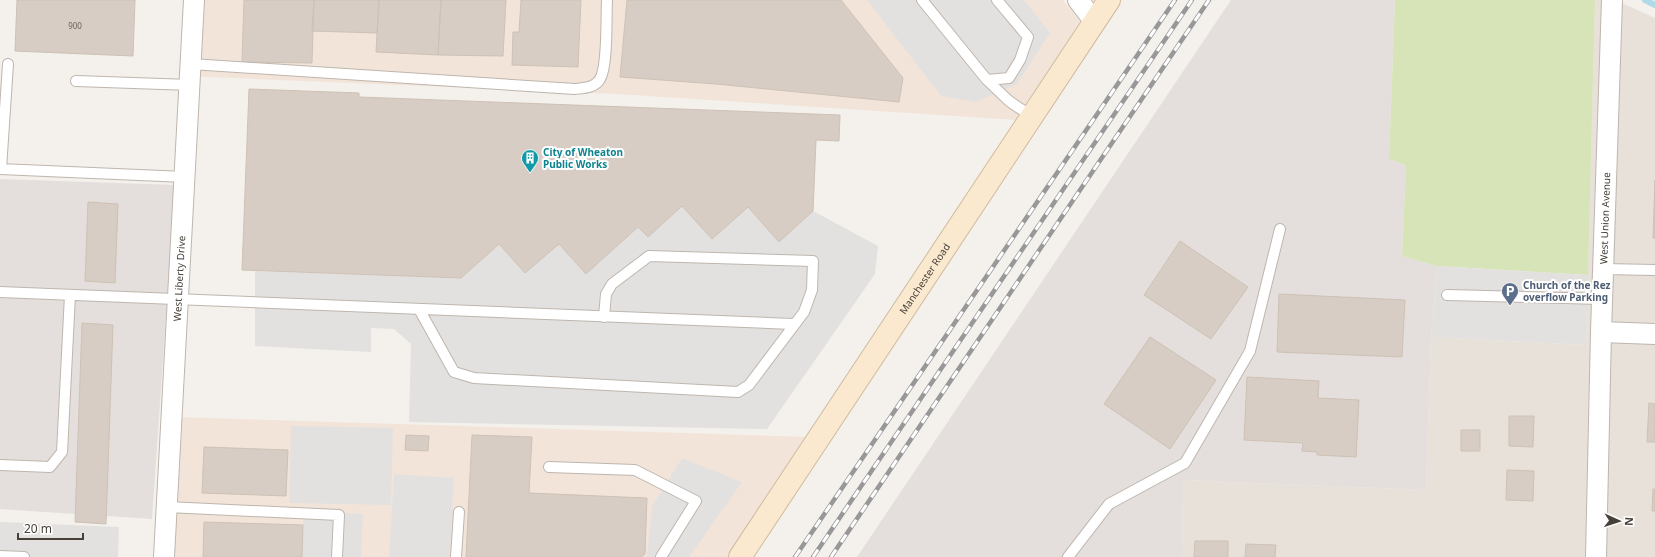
<svg xmlns="http://www.w3.org/2000/svg" width="1655" height="557" font-family="'Noto Sans',sans-serif">
  <style>
    .residential { fill: #e7e1d9 }
    .commercial { fill: #f3e4d9 }
    .industrial { fill: #e4dfdc }
    .green { fill: #d6e4b8 }
    .parking { fill: #e3e1df }
    .lines { fill: none; stroke-linecap: round; stroke-linejoin: round }
    .stream { stroke: #aedaea; stroke-width: 6 }
    .building { fill: #d7cdc4; stroke: #cec1b5 }
    .lane-casing { stroke: #beb6ae; stroke-width: 12 }
    .street-casing { stroke: #beb6ae; stroke-width: 22 }
    .secondary-casing { stroke: #cfbb9f; stroke-width: 24 }
    .lane { stroke: #fff; stroke-width: 10 }
    .street { stroke: #fff; stroke-width: 20 }
    .secondary { stroke: #fae9cf; stroke-width: 22 }
    .rail-casing { stroke: #989898; stroke-width: 4.5 }
    .rail { stroke: #fff; stroke-width: 3; stroke-dasharray: 9; stroke-linecap: butt }
    .labels { text-anchor: middle; dominant-baseline: central; stroke-width: 4; stroke-linejoin: round; paint-order: stroke }
    .number-label { font-size: 8px; fill: #6b635c }
    .culture-label { font-size: 10px; font-weight: bold; fill: #0d838f; stroke: #fff; text-anchor: start }
    .street-label { font-size: 10px; fill: #474039; stroke: #fff }
    .service-label { font-size: 10px; font-weight: bold; fill: #4e5e75; stroke: #fff; text-anchor: start }
  </style>
  <rect width="100%" height="100%" fill="#f4f0eb"/>
  <path class="residential" d="M1595,0h14l15,4 31,14v539h-473l1,-77 243,10 5,-153 155,8z"/>
  <path class="commercial" d="M187,0h876l17,22 -63,98 -400,-26 -434,-18z
    M175,417l634,20 -81,120h-561z"/>
  <path class="industrial" d="M1231,0h164l-6,159 17,6 -4,91 35,10 -6,71 -5,153 -243,-10 -1,77h-325z
    M0,179l175,6 -23,334 -152,-10z"/>
  <path class="green" d="M1395,0h200l-7,275 -151,-9 -35,-10 4,-91 -17,-6z"/>
  <path class="parking" d="M867,0h157l26,33 -33,51 -41,18 -35,-6z
    M682,206l30,33 36,-32 31,35 34,-31 65,35 -3,28 -108,155 -358,-7 2,-78 -17,-15 -23,-1v24l-116,-6v-75l206,7 38,-34 26,29 34,-29 27,30 52,-47 10,10z
    M1437,266l151,9 -2,70 -155,-8z
    M291,426l102,2 -2,77 -102,-2z
    M682,458l60,24 -53,75h-42l5,-51z
    M394,474l60,4 -4,79h-61z
    M304,511l59,3 -2,43h-60z
    M0,522l119,5 -1,30h-118z"/>
  <g class="lines">
    <path class="stream" d="M1645,0l10,5"/>
  </g>
  <path class="building" d="M17,0h118l-2,56 -118,-5z
    M244,0h70l-2,63 -70,-1z
    M314,0h65l-2,33 -65,-2z
    M379,0h62l-3,55 -62,-3z
    M441,0h65l-3,56 -65,-1z
    M521,0h60l-3,67 -66,-2 1,-33h6z
    M627,0h214l62,78 -4,24 -183,-18 -96,-7z
    M249,89l110,4v4l481,18 -1,26 -23,-1 -3,71 -34,31 -31,-35 -36,32 -30,-33 -34,31 -10,-10 -52,47 -27,-30 -34,29 -26,-29 -38,34 -219,-8z
    M1655,180v58h-2z
    M88,202l30,2 -3,79 -30,-2z
    M1180,241l68,46 -37,52 -67,-44z
    M1279,294l126,6 -3,57 -125,-5z
    M82,323l31,2 -7,199 -31,-2z
    M1150,337l66,43 -46,69 -66,-45z
    M1247,377l72,4 -1,17 41,2 -3,57 -39,-2v-3l-15,-1 1,-8 -59,-3z
    M1649,403l6,1v38h-8z
    M1509,416h25l-1,31 -24,-1z
    M1461,430h19v21h-19z
    M406,435l23,1 -1,15 -23,-1z
    M472,435l60,2 -3,56 118,5 -2,56 -3,3h-176z
    M204,447l84,3 -2,46 -84,-3z
    M1507,470l27,1 -1,30 -27,-1z
    M1653,489h2v22h-3z
    M204,522l99,3 -1,32h-99z
    M1195,541h33v16h-34z
    M1246,544l30,1 -1,12h-30z"/>
  <g class="lines">
    <g class="lane-casing">
      <path id="lane" d="M922,0l65,80 22,21 22,15
        M191,64l384,25c8,-1 20,-1 25,-10 8,-13 6,-61 7,-79
        M987,80l22,-2 11,-18 8,-23 -31,-37
        M76,81l115,4
        M0,169l185,8
        M1,169l7,-105
        M1603,269l52,1
        M0,292l793,32
        M1447,295l155,4
        M419,309l35,63 20,6 264,14 11,-7 55,-73 8,-22 1,-29 -164,-5 -37,28 -6,10 -2,23
        M0,465l50,2 12,-15 8,-157
        M549,467l86,3 61,31 -35,56
        M167,507l172,8 -2,42
        M0,556l24,1
        M456,557l3,-45
        M1068,557l41,-53 76,-41 65,-112 30,-122"/>
    </g>
    <g class="street-casing">
      <g id="street">
        <path d="M1078,0l16,21"/>
        <path d="M1601,332l54,2"/>
        <path id="s1" d="M164,557l30,-557"/>
        <path id="s2" d="M1596,557l5,-225 11,-332"/>
      </g>
    </g>
    <g class="secondary-casing">
      <g id="secondary">
        <path id="s3" d="M740,557l369,-557"/>
      </g>
    </g>
    <use href="#lane" class="lane"/>
    <use href="#street" class="street"/>
    <use href="#secondary" class="secondary"/>
    <g class="rail-casing">
      <path id="rail" d="M795,557l380,-557
        M813,557l379,-557
        M831,557l378,-557"/>
    </g>
    <use href="#rail" class="rail"/>
  </g>
  <defs>
    <g id="building-pin" transform="scale(0.9)"><path d="M0 17L-7.5 6A9.5 9.5 0 1 1 7.5 6Z" fill="#0f9aa8" stroke="#fff"/><path d="M-4-6H4V6H1V3H-1V6H-4ZM-2.5-4.3h1.7v1.8h-1.7ZM.8-4.3h1.7v1.8H.8ZM-2.5-1h1.7V.8h-1.7ZM.8-1h1.7V.8H.8Z" fill="#fff"/></g>
    <g id="parking-pin" transform="scale(0.9)"><path d="M0 17L-7.5 6A9.5 9.5 0 1 1 7.5 6Z" fill="#5c6f8a" stroke="#fff"/><path d="M-3.5-5.5H1a3.5 3.5 0 0 1 0 7H-1V5.5H-3.5ZM-1-3.4V-.6H.8a1.4 1.4 0 0 0 0-2.8Z" fill="#fff"/></g>
  </defs>
  <g fill-rule="evenodd">
    <use href="#building-pin" x="530" y="158"/>
    <use href="#parking-pin" x="1510" y="291"/>
  </g>
  <g class="labels">
    <g class="number-label">
      <text x="75" y="25">900</text>
    </g>
    <g class="culture-label">
      <text x="543" y="152">City of Wheaton<tspan x="543" dy="12">Public Works</tspan></text>
    </g>
    <g class="street-label">
      <text stroke="none"><textPath href="#s2" startOffset="339">West Union Avenue</textPath></text>
      <text stroke="none"><textPath href="#s3" startOffset="334">Manchester Road</textPath></text>
      <text stroke="none"><textPath href="#s1" startOffset="279">West Liberty Drive</textPath></text>
    </g>
    <g class="service-label">
      <text x="1523" y="285">Church of the Rez<tspan x="1523" dy="12">overflow Parking</tspan></text>
    </g>
  </g>
  <g transform="translate(1619 521) rotate(93)" stroke="#ffffff" stroke-width="3" paint-order="stroke">
  <path d="M0-3L7 15L0 10L-7 15Z" fill="#474039"/>
  <text y="-6" font-size="11" font-weight="bold" text-anchor="middle" fill="#474039">N</text>
  </g>
  <path d="M18 533v6h65v-6" fill="none" stroke="#474039" stroke-width="2"/>
  <text x="24" y="533" font-size="12" fill="#474039" stroke="#ffffff" stroke-width="3" paint-order="stroke">20 m</text>
</svg>
